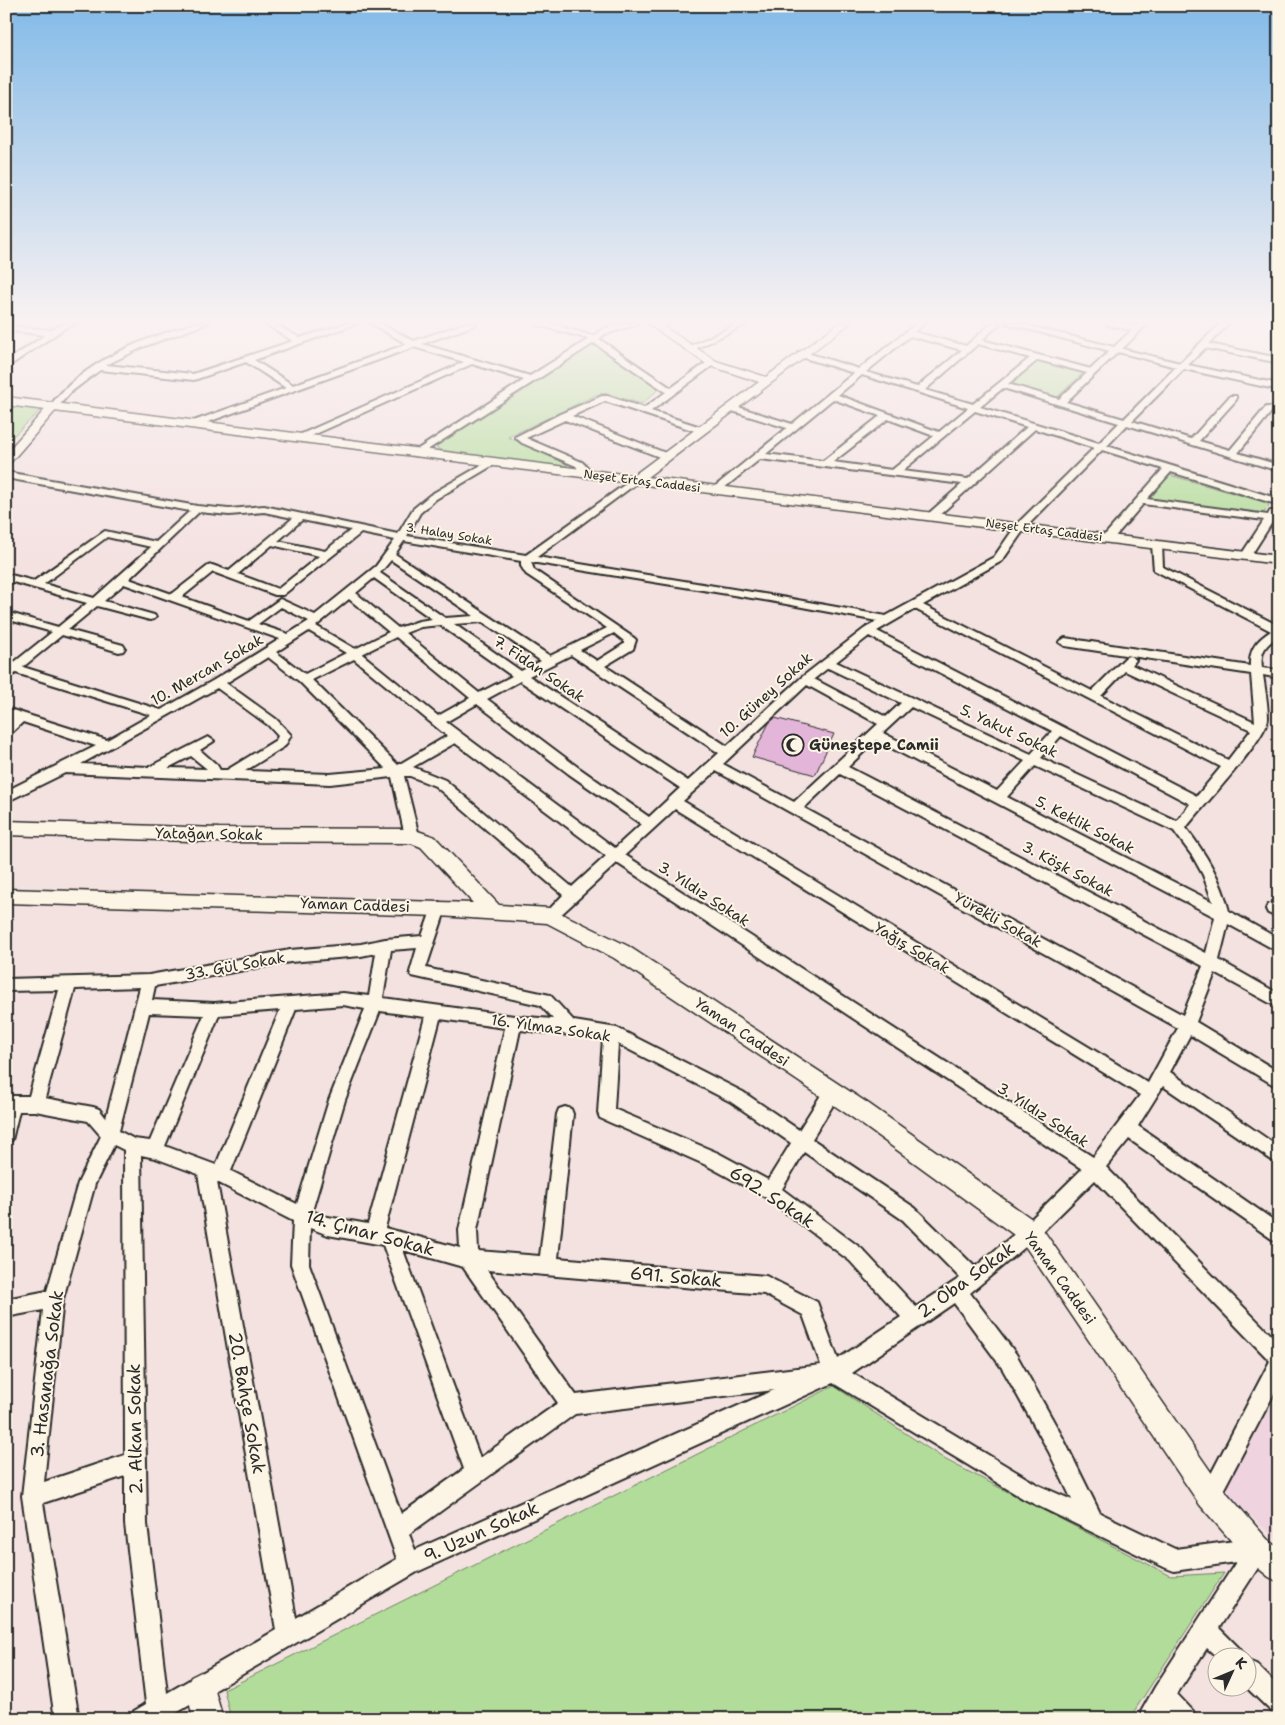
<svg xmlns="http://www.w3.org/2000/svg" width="1285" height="1725" font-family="'Shantell Sans',sans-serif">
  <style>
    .built { fill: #efd4df }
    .green { fill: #b2dc99; stroke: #6e8462 }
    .building { fill: #e3b5d9; stroke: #2b2b2b }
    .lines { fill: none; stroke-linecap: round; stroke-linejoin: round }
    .minor-casing { stroke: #2b2b2b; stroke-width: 4 }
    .tertiary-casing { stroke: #2b2b2b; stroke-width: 3 }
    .secondary-casing { stroke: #2b2b2b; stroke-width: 3 }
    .minor { fill: #fcf5e5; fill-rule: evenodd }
    .tertiary { fill: #fcf5e5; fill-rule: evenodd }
    .secondary { fill: #fcf5e5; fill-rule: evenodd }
    .labels { text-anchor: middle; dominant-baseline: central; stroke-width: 4; stroke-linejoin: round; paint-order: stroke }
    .far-street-label { font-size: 12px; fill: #2b2b2b; stroke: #fcf5e5 }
    .street-label { font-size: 15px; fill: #2b2b2b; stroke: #fcf5e5 }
    .poi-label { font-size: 15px; font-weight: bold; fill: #2b2b2b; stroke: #fcf5e5; text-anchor: start }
    .near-street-label { font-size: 18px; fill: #2b2b2b; stroke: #fcf5e5 }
  </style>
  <rect width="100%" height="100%" fill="#f4e2e1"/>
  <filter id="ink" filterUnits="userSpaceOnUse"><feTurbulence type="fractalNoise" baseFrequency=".02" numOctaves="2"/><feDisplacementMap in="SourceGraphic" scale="10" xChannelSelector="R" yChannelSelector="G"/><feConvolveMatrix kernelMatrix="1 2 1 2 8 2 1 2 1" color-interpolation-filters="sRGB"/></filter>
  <g filter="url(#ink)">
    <path class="built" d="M1279,1392v150l-56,-51z"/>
    <path class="green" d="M591,346l11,1 57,42 -17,15 -38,-11 -8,2 -88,42 60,28 -10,1 -116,-15 -6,-4v-3l4,-4z
      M1036,361h5l42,12 -26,24 -44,-13z
      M6,404l36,5 -36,34z
      M1166,474l98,28 4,2 1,3 -8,8 -109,-15 -5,-4z
      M834,1386l112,74 225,116 53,-3 -95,146h-898l-7,-29z"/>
    <path class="building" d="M775,718l59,16 -19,41 -63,-18 17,-34z"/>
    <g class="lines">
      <g class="minor-casing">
        <path id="minor" d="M66,323h11l-12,5 -59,40v-6l39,-27 -39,-5v-4l45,4z
          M197,323h11l-63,23 -39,19 87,9 100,-33 -29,-18h9l27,15 48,-15h10l-104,37 39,25 114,-41 -37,-21h9l35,18 52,-18h10l-1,2 -53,19 108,32 59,-37 -51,-14 -1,-2h11l45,13c11,-10 29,-13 44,-13l-1,2 -31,9 -6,5 72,49 38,-27 7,2 -65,48 53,17v4h-6l-93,-31 -33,15 96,38v4h-6l-97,-38 -39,18 56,24 6,6 1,5 -5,3 -3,-1 -5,-9 -54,-23 -7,-6 45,-23 42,-18h6l36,12 22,-16 -72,-49 -176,113 -3,-1v-4l109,-71 -52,-16 -170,76 -3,-1v-4l165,-73 -50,-15 -220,80 -4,-3 1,-2 95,-34 -40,-26 -52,18 -94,-10 -29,22 -15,17 -7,-2c36,-47 93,-68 148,-84z
          M661,323h10l-9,5h-6v-4z
          M740,323h9l-56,27 -7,-2z
          M917,323h8l-11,9 52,14 26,-23h8l-18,17 109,29 19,-18 -105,-28h12l97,24 18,-17 -24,-5 -1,-2h12l17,3 4,-3h8l-26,26 58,14 41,-40h8l-20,21 70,14v5l-74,-15 -17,17 91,19v6l-95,-21 -52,52 59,18 39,-43h6v4l-37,41 31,9 36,-43h6v4l-34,42 41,12v6l-152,-46 -20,21 172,53v6l-108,-33 -24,27 121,16 2,-4h8l1,11 -6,-1 -23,36h-8l-1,-2 23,-35 -121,-16 -31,36h-8v-4l59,-67 -61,-19 -77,78 -23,33 -79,44 169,86 34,-34 4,-1 6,4 -4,5 123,57 -4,-48 -186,-28 -6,-4 6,-4 185,28c-1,-17 7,-26 21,-35l-117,-61 -2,-25 5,-3 5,3 1,22 116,59v10c-14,9 -19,15 -17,32l17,2v8l-16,-3c2,14 5,29 5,43 -1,21 -65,87 -82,110 20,26 35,51 43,83l50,28v13l-51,-28 -9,36 60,34v14l-64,-35 -19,49 83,50v16l-89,-53 -20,37 109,75v18l-116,-79 -25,40 141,98v20l-150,-105 -23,28 173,176v41l-62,118 -7,3 -7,-3 -3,-7 70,-134 -175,-181 -59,58 -66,55 46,61 47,84 37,75 75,36 82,-11 8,3 3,8 -3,8 -46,71 22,22 3,8h-26l-11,-10 -30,46 16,17 3,8h-27l-4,-5 -3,5h-25l18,-32 81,-125 -62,9 -8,-3 -142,-69 -191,-116 -416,189 -251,147h-35l3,-8 12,-7 -21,-180v-48l-82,27 36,216h-24l-33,-223 21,-186 -37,7v-18l41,-8 31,-108 23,-47 -13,-15 -53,-10h-16l-7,29 -6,3v-47h23l30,-106 -53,1v-12l143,-4 141,-25 71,-6 24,-5 37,-3 10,-28 2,-4 5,-2 5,2 2,4 -20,60 124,27 24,26 43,7 126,64 56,38 27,-43 6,-2 6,2 2,5 -2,5 -26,42 103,69 60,59 49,-41 58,-57 -465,-306 -62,57 -5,2 -5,-2 -2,-4 20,-21 -128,-109 -25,-10h-6l15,60 -2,4h-10l-2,-4 -13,-59 -62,7 -265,-11 -59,29v-11l90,-45 -73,-24 -13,12 -4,1v-11l6,-6 -6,-2v-8l101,32 44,-25 -135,-42 -10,6v-15h6l40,-32 -46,-13v-7l52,15 29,-24 -74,-21 -7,3v-8l5,-2 23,6 71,-50 51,11 34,-31 -184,-33v-6l191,34 32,3 35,-3 134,28 15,-25 17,-14 62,-36 5,3 -2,2 -59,35 -16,14 -13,23 119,19 108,-77 5,3 -2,2 -100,74 233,38 116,21 108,-59 23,-33 77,-76 -59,-19 -99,89h-8v-4l34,-30 -202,-25 -41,33h-6v-4l74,-60 -58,-18v-4h6l57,18 62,-51 -56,-17v-4h6l55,17zM910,336l52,14 -45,37 -51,-15zM978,344l52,14 -57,46 -48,-14zM1118,352l58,15 -52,52 -58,-17zM1038,360l49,13 -28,26 -51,-15zM862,375l106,33 -29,24 -101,-37zM1003,388l116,35 -20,20 -119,-36zM833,399l47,17 -57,45 -57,-7zM975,411l52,16 -59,52 -66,-8zM888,419l46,17 -42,34 -59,-8zM199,512l30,3 35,-3 29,6 -64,53 -17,-6 -4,1 -36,28 -43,-15zM302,520l49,10 -26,21 -47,-10zM361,533l34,7 -19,26 -61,49 -35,-16 -31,22 -67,-24 31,-25 62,23h8zM107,537l44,10 -57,51 -50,-14zM404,541l117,20v5l5,8 81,54 -57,28 -155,-102zM272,545l47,11 -41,33 -40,-15zM391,560l83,56 -29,2 -65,-45zM531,562l239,39 107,20 -13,8 -62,48 -75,69 -122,-80 28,-17 3,-9 -2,-2 -100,-68zM374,578l58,41 -13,2 -21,7 -42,-35zM124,584l156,55 -66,41 -53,30 -138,-43 39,-32 57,17 4,-1 2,-3 -2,-3 -55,-15 29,-24 53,14 4,-1 2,-2 -2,-2 -50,-14zM349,599l40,33 -34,17 -39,-23zM281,607l28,14 -21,13 -30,-10zM915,609l306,158 -24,29 -320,-165zM483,622l58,39 -20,10 -67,-47zM440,625l72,51 -33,17 -74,-60 16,-6zM309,631l37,22 -41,21 -29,-22zM614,633l10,8v3l-27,17 -17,-11zM869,636l183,95 -21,23 -195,-92zM396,637l74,61 -32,18 -76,-62zM571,655l148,98 -31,28 -159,-105zM268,657l32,25 86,87 -56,5 -85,-3 40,-25 6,-11 -15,-16 -50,-36zM354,659l93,77 -49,29 -86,-85zM828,668l73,35 -15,14 -72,-38zM1125,671l126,59 -23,30 -127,-64zM520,681l160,107 -31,29 -70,-49 -92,-69zM807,685l71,39 -84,78 -71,-38zM217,688l51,37 10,11 -2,4 -49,30h-7l-3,-5 -17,-15 14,-9 -6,-4 -59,30 -68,-3zM477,704l92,70 72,50 -26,24 -169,-126zM911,707l114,54 -28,30 -114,-58zM1061,736l129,68 -13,17 -136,-63zM876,740l339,177 -9,36 -358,-186zM455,743l151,113 -34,31 -127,-107 -32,-13zM191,756l16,13 -39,-1zM1035,766l139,65 19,26 10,18 10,27 -206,-105zM716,771l462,257 -30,55 -465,-282zM840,774l363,192 -20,49 -379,-207zM675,809l465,286 -47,62 -468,-302zM417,948l-7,24 2,4 128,29 13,14 -39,-3 -131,-18 8,-48zM376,953l-7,43 -26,-3 -129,10 -62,-3 3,-14 135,-24 71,-6zM140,987l-34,131 -7,-9 -6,-2 -48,-9 30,-109zM343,1005l22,4 -36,91 -32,104 -66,-33 65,-162zM280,1010l-64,155 -51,-19 54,-131zM380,1011l45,6 -57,207 -40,-7 -16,-6 33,-111zM149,1013l55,2 -54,126 -16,-2 -15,-8zM440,1019l65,9 -46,202 1,18 -75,-20zM520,1030l83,8 -5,75 2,5 106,47 59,32 85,64 51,56 -63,42 -21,-57 -51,-26 -208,-18 15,-144 -2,-5 -6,-2 -6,2 -2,5 -17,142 -62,-5 -1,-21zM618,1044l113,58 60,41 -23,37 -50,-27 -104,-44zM114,1145l10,5 1,305 -81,27 19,-183 32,-115zM804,1152l99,68 57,58 -44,29 -54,-58 -80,-60zM141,1155l14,3 43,16 78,456 -109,63 -20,-169zM217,1182l76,39 -2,43 106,295 -101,59zM310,1228l18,7 55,10 81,224 -63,45 -92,-250zM403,1250l60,17 95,136 -78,55zM487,1270l277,24 39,21 18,50 -245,30zM954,1303l48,65 47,84 23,48 -34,-15 -186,-112zM774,1390l-359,160 -6,-16 166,-120z
          M1273,903l6,2v13l-11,-5 -2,-4 2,-4z
          M1248,1661l8,3 23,23v27l-8,-3 -24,-23z"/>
      </g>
      <g class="tertiary-casing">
        <path id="tertiary" d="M647,323h11l58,38 50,16 73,-54h11l-212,161h-8l-2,-3 2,-3 129,-96 -51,-17z
          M53,404l6,3 -2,2 -47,54h-4v-10l43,-48z
          M201,1672l10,5 12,42h-30l-7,-32 5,-10z
          M158,1696l10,5 6,18h-30l-1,-8 5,-10z"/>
      </g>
      <g class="secondary-casing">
        <path id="secondary" d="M6,397l1273,159v8l-1273,-159z
          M6,821l213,7 193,1 23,8 64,68 51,3 78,38 241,158 170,120 181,261 47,54 12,9v34l-10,-5 -22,-18 -47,-54 -179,-265 -168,-122 -239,-160 -67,-35 -108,-7 -433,-13v-14l467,14 -52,-56 -10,-4 -192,-1 -213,-7z"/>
      </g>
      <use href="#minor" class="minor"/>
      <use href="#tertiary" class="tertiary"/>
      <use href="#secondary" class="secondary"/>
    </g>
  </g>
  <linearGradient id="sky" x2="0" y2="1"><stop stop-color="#82bae8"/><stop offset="0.57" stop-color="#faf2f2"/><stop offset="1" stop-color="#faf2f2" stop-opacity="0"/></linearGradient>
  <rect width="1285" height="564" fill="url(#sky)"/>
  <defs>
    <g id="mosque-ring" transform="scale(1.125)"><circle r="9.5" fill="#fcf5e5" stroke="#2b2b2b" stroke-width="1.5"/><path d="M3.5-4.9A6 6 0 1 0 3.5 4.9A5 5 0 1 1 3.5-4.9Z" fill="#2b2b2b"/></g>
  </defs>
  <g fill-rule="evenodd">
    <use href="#mosque-ring" x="793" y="745"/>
  </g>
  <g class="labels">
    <g class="far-street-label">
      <text transform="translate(642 481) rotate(7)">Neşet Ertaş Caddesi</text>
      <text transform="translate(1044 530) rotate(7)">Neşet Ertaş Caddesi</text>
      <text transform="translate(449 534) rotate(9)">3. Halay Sokak</text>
    </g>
    <g class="street-label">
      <text transform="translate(539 669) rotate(34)">7. Fidan Sokak</text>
      <text transform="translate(207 670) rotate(-30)">10. Mercan Sokak</text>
      <text transform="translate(766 695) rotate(-42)">10. Güney Sokak</text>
      <text transform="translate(1009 731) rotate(25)">5. Yakut Sokak</text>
      <text transform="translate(1085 825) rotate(27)">5. Keklik Sokak</text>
      <text transform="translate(209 834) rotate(1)">Yatağan Sokak</text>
      <text transform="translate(1068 869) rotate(28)">3. Köşk Sokak</text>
      <text transform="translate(704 894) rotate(33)">3. Yıldız Sokak</text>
      <text transform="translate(355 905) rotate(2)">Yaman Caddesi</text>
      <text transform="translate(998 920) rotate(29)">Yürekli Sokak</text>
      <text transform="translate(912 948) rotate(31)">Yağış Sokak</text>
      <text transform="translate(235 966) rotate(-10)">33. Gül Sokak</text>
      <text transform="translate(551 1028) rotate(8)">16. Yılmaz Sokak</text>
      <text transform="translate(742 1032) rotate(34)">Yaman Caddesi</text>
      <text transform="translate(1043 1115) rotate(33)">3. Yıldız Sokak</text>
      <text transform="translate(1060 1278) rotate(54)">Yaman Caddesi</text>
    </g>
    <g class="poi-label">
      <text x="809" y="745">Güneştepe Camii</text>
    </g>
    <g class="near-street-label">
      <text transform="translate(772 1197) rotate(33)">692. Sokak</text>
      <text transform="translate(370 1233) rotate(15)">14. Çınar Sokak</text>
      <text transform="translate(676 1277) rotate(5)">691. Sokak</text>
      <text transform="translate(966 1280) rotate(-36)">2. Oba Sokak</text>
      <text transform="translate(47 1374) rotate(-83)">3. Hasanağa Sokak</text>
      <text transform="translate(247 1403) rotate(80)">20. Bahçe Sokak</text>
      <text transform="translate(135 1429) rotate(-91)">2. Alkan Sokak</text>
      <text transform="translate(481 1532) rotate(-24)">9. Uzun Sokak</text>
    </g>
  </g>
  <rect width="1285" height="1725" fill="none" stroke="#fcf5e5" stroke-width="25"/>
  <rect x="12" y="12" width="1260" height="1700" fill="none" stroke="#2b2b2b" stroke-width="2" filter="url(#ink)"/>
  <g transform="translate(1232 1672) rotate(46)"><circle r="24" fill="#fcf5e5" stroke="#a8a49b"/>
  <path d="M0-4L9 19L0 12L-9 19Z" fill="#2b2b2b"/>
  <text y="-8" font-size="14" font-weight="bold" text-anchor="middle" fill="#2b2b2b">K</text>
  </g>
</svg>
